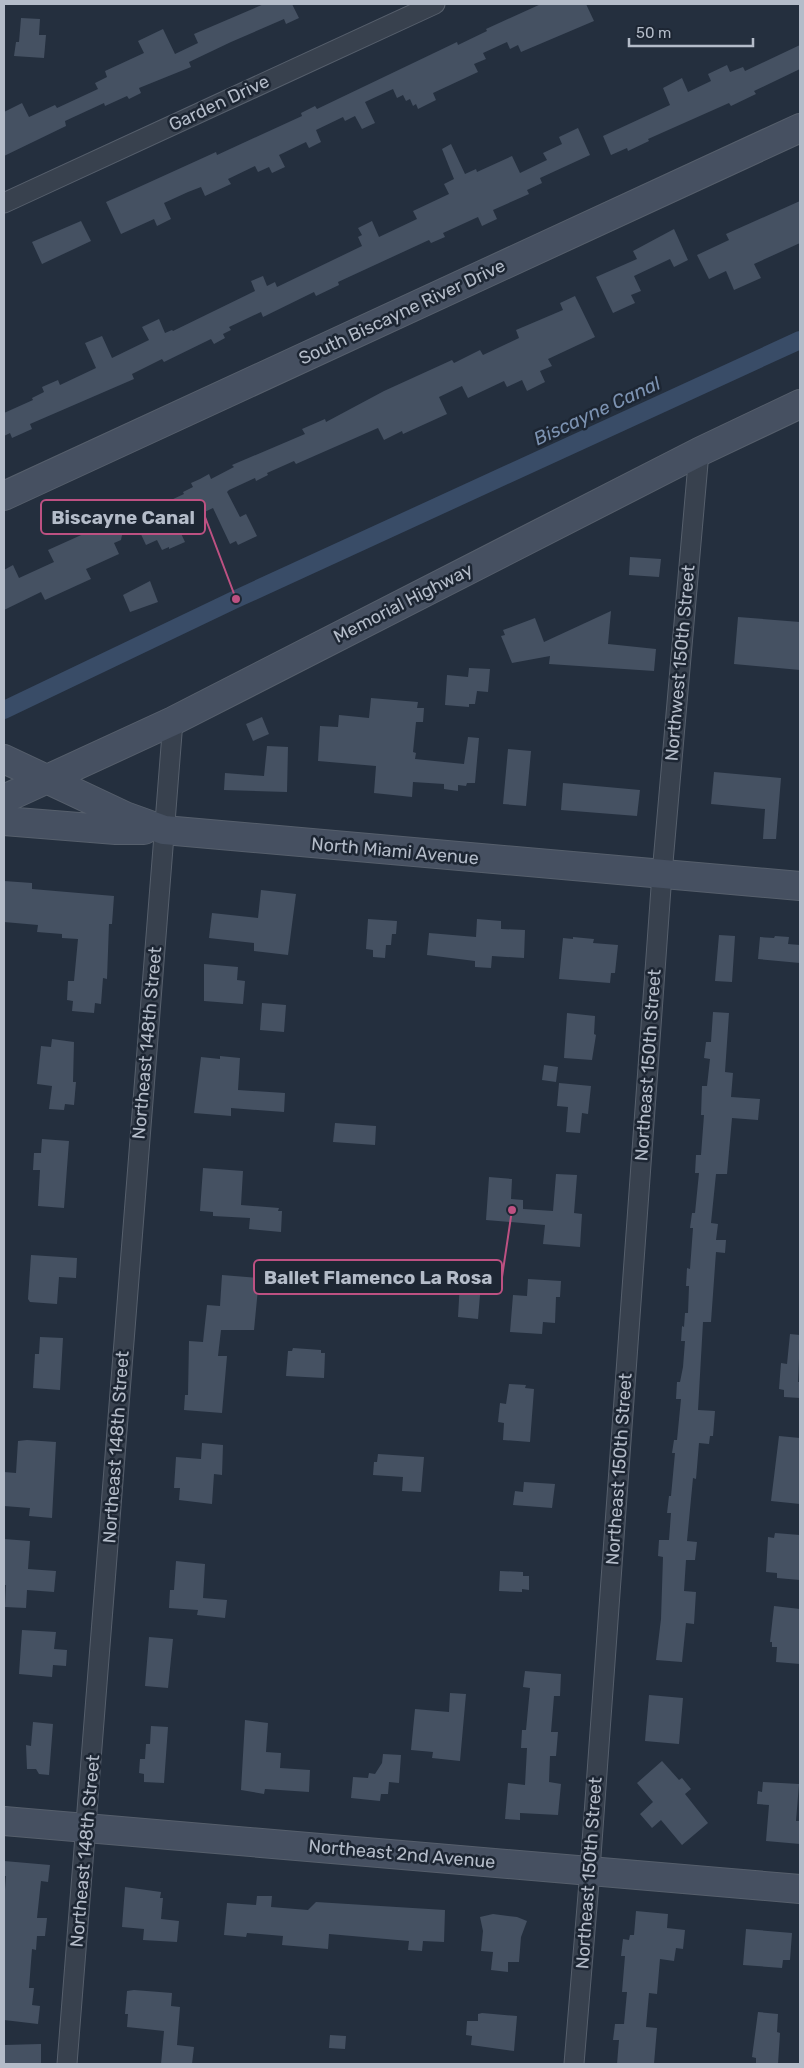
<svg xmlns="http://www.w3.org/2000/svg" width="804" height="2068" font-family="Rubik,sans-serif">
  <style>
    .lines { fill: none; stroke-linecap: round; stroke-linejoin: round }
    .canal { stroke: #394c67; stroke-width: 18 }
    .building { fill: #455162 }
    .street-casing { stroke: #565f6c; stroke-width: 21 }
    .secondary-casing { stroke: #565f6c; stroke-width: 30 }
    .street { stroke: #38414e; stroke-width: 19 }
    .secondary { stroke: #465061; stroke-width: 28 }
    .labels { text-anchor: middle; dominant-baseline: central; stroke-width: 5; stroke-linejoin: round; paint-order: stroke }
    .street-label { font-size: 18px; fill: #b4bcc9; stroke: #1d2633 }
    .water-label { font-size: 19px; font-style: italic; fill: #7c92b1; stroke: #1d2633 }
    .leader { fill: none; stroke: #bd5182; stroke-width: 2 }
    .callout-dot { fill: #bd5182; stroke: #1d2633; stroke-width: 2 }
    .callout { fill: #1d2633; stroke: #bd5182; stroke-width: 2 }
    .callout-label { font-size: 19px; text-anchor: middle; font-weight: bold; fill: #b4bcc9 }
  </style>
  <rect width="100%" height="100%" fill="#242f3e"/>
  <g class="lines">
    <path class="canal" d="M4,710l232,-111 564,-259"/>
  </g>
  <path class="building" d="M264,4h28l7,14 -13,6 -2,-5 -53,23 -42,20 2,5 -52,21 2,5 -12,6 -2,-3 -22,10 -1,-3 -39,18 1,5 -62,30v-44l18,-9 7,14 26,-12 2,3 41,-19 -3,-6 12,-6 -2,-6 39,-18 -6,-12 25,-12 12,25 23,-11 -4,-9z
    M541,4h45l8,17 -73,31 -3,-7 -8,4 -3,-7 -24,11 3,6 -12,5 4,8 -45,21 3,7 -18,9 -2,-5 -3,2 -3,-7 -4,2 -3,-6 -6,3 -4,-9 -28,13 10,21 -13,6 -7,-13 -10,5 -2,-4 -27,13 5,12 -12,6 -3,-6 -27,13 6,12 -13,6 -3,-6 -11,5 -3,-6 -27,13 3,5 -26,12 -4,-9 -13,5 -24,11 7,16 -14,7 -3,-7 -33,15 -15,-32 110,-50 1,3 85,-39 -1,-3 14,-7 2,3 140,-67 1,3 29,-14 -1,-2z
    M21,18l19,1 -1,16h7l-2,23 -30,-2 2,-14h3z
    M800,45v24l-46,22 2,3 -25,12 -2,-3 -81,36 1,2 -21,10 -1,-3 -16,7 -8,-19 67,-31 -7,-17 19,-10 6,14 23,-11 -3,-7 19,-9 3,7 13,-5 2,4z
    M578,128l12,27 -50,23 2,5 -15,7 2,4 -36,16 4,9 -15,7 -4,-9 -35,16 2,4 -14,6 -2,-3 -91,42 1,3 -23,11 -2,-4 -51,25 -2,-5 -32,15 2,3 -8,4 2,4 -11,6 -3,-5 -47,23 -2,-3 -30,15 2,5 -104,45 2,5 -20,9 -2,-5 -6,3v-23l29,-13 -1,-2 12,-6 -2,-5 16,-7 2,5 36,-17 -11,-25 17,-7 10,22 37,-18 -7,-13 17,-8 6,14 7,-3 1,1 82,-40 -4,-10 12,-5 4,10 8,-4 2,5 85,-41 -4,-9 4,-2 -4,-7 14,-7 7,16 38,-18 -4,-8 36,-17 -5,-10 10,-5 -12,-30 9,-5 14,30 11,-5 1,3 35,-16 8,17 27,-13 -4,-7 19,-9 -3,-7z
    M800,201v42l-46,21 7,14 -27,12 -8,-19 -17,8 -12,-24 32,-15 -3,-6z
    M81,221l10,20 -49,23 -10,-22z
    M674,229l14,31 -14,7 -4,-8 -36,17 7,15 -10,4 4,8 -22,10 -17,-36 41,-18 -4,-8z
    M575,296l20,41 -47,22 4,7 -12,5 5,11 -18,9 -5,-11 -15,7 -3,-6 -36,17 -6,-12 -23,11 8,17 -44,20 -1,-3 -18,9 -6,-12 -82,36 -2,-3 -27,12 1,2 -12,6 -1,-3 -26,12 -2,2 13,25 6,-3 11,22 -19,9 -2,-4 -6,3 -17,-36 -36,17 8,17 -16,7v-2l-7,3 -5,-10 -11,5 -15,-32 25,-11 2,4 26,-12 -1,-2 10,-5 -2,-4 9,-4 9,-5 2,5 23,-12 -2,-2 73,-31 -3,-5 23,-10 1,3 58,-31 68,-31 2,3 26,-13 3,5 36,-17 -3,-8 47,-20 -3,-7z
    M110,514l6,6 10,-5 -5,25 -7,3 5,11 -33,15 5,10 -46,21 -4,-8 -37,18v-40l9,-5 6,13 35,-16 -6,-12 51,-23z
    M630,557l31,2 -2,18 -30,-2z
    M150,581l8,21 -28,10 -7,-17z
    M611,611l-3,33 48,5 -2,22 -105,-7 1,-8 -38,7 -11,-27 4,-1 -2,-5 32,-12 9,24z
    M738,617l62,5v48l-66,-6z
    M469,668l21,1 -2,23 -11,-1 -2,13h-6v3l-24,-2 2,-30 21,2z
    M371,698l47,4 -1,6h7l-1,14h-7l-3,30 3,1 -1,6 49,5 4,-27 11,1 -4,45h-8l-1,3 -8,-1v6l-14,-2v-5l-31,-2 -1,15 -38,-4 2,-27 -58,-5 2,-35 18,1 1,-12 30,3z
    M262,717l7,17 -16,7 -7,-17z
    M267,746l21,1 -1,45 -63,-2 1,-17 39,3z
    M508,749l23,2 -5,55 -23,-2z
    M714,772l67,6 -5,61h-13l2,-30 -54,-5z
    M563,783l77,7 -3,26 -76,-6z
    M4,881l28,2v6l82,7 -2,28h-3l-2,55 -4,-1 -2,26 -6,-1 -1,10 -22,-2 1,-10 -6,-1 1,-19h6l4,-42 -16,-1v-4l-25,-2 1,-7 -34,-3z
    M261,890l35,4 -8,61 -34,-4v-8l-45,-5 3,-25 46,5z
    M368,919l29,2 -1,13h-4l-1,11h-5l-1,13 -12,-1v-7l-7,-1z
    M477,919l24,2v8l24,1 -1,28 -32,-2 -1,12 -16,-1v-6l-48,-6 2,-22 47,4z
    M719,935l16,1 -3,46 -17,-1z
    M775,936l14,1 -1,7 12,1v18l-42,-4 2,-22 14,1z
    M573,937l21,2 -1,4 25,2 -3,28h-4l-1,10 -51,-4 4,-41 10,1z
    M204,964l34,3 -1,13 8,1 -2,23 -39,-3z
    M262,1003l24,2 -2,27 -24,-2z
    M713,1012l16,1 -4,59 8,1 -2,24 29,2 -2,21 -26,-2 -5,56h-11l-5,49 7,1 -2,16h10l-1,13 -9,-1 -5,70h-8l-5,88 17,1 -2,25h-3l-1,8 -10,-1 -3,36 -3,-1 -6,63 10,1 -2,18h-9l-2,31 12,1 -2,32 -8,-1 -4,39 -26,-2 5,-41 2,-62 -5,-1 1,-16h10l2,-27h-4l2,-17h2l4,-43h-3l2,-13h3l4,-41h-5l1,-17h3l3,-15 2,-26h-4l1,-15 2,1 1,-14h3l1,-27h-3l1,-18 3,1 3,-41h-3l2,-15h3l4,-40h-4l1,-18h5l3,-40h-3l1,-29h5l3,-27 -6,-1 2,-16h5z
    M567,1013l28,3 -1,18 2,1 -4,25 -28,-2z
    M52,1039l22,3 -1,40h3l-2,23 -9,-1 -1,6 -15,-1 3,-23 -15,-2 4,-38 10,1z
    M220,1056l20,2 -2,32 47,3 -1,19 -53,-4v8l-37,-3 7,-56 19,2z
    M544,1065l14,2 -2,15 -14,-2z
    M559,1083l32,3 -3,28 -6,-1 -2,20 -14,-1 2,-25 -11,-1z
    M335,1123l41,3 -1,19 -42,-3z
    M42,1139l27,2 -5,67 -26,-2 2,-36h-7l1,-17h7z
    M203,1168l40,3 -2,34 38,3 -1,3h4l-1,21 -32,-3 1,-11 -37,-2v-4l-13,-1z
    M556,1174l21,1 -3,38 8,1 -2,33 -37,-3 2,-19 -59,-5 3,-43 23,2 -1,20 12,1v9l30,2z
    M31,1255l46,3 -1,20 -17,-1 -2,27 -27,-2 -2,-3z
    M222,1275l37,3 -5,52h-33l-3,26h9l-5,57 -38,-3 1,-15h3l1,-54 14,1 4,-37 13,1z
    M528,1279l33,2 -1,16h-4l-1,26 -12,-1 -1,12 -32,-2 3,-37 14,1z
    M460,1282l21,1 -3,36 -20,-2z
    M790,1334l10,1 -2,47h2v16l-16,-1v-7l-5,-1 2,-26 6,1z
    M40,1337l23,1 -3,52 -27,-2 2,-34h4z
    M293,1348l28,2v3h4l-1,25 -38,-2 2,-25h4z
    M509,1384l17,1 -1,3 9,1 -4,53 -27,-2 1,-17 -6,-1 2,-19 6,1z
    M779,1436l21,2v66l-29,-3z
    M27,1440l29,2 -4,76 -23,-2 1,-8 -26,-2v-34l12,1 2,-32z
    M202,1443l21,2 -1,30 -8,-1 -2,30 -33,-4 1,-12h-6l2,-31 25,2z
    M378,1454l46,3 -3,35 -19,-1 1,-14 -30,-2 1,-13h3z
    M524,1482l31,2 -3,24 -39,-3 2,-14 8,1z
    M775,1533l25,2v45l-23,-2v-5l-11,-1 2,-35 6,1z
    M4,1539l26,2 -2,28 28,2 -2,21 -27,-2 -1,18 -21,-1 1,-22h-2z
    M176,1561l29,3 -2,34 24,2 -2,18 -28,-3 1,-5 -29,-2 1,-18h4z
    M500,1571l23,1v4h6v14l-7,-1v3l-23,-1z
    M774,1606l26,3v55l-24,-2 1,-15h-5v-5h-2z
    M22,1630l34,2 -2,17 13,1 -1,16 -13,-1 -1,12 -33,-3z
    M149,1637l24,2 -5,49 -23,-2z
    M525,1671l36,3 -1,22h-6l-3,36h7l-2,24h-6l-1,26 12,2 -3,31 -38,-2v7l-15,-1 3,-36 17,2 2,-37h-6l1,-18h4l4,-42 -7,-1z
    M450,1693l16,1 -6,67 -28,-3 1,-6 -22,-2 4,-41 34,3z
    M649,1695l34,3 -4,46 -34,-3z
    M245,1720l23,3 -2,29 15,1 -1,15 30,2 -1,22 -44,-3 -1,5 -23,-4z
    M33,1722l20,2 -4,51 -10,-1 -3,-5h-9l-1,-24 5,1z
    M151,1726l17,1 -4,56 -20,-1v-8l-5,-1 1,-14h5l1,-15h4z
    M383,1754l18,1 -2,28 -10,-1 -1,12h-7l-1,7 -29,-3 2,-21 15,1 1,-5 6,1 7,-11z
    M662,1761l17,19 3,-2 9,11 -6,5 23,29 -26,22 -21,-25 -9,8 -12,-14 13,-12 -16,-19z
    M763,1782l36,2 -3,37h4v23l-34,-3 3,-36 -12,-1 1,-13 4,1z
    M4,1861l46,4 -2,17 -7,-1 -4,37h10l-2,18h-8l-1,14 -4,-1 -3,39h5l-2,17 8,1 -2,18 -34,-4v-117l2,-27h-2z
    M125,1887l36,5 -1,6h3l-2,21 18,2 -2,21 -34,-2 1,-11 -22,-2z
    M257,1896h15l-1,11 37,3 8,-8 129,8 -1,32 -21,-1 -1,10 -14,-1 1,-9 -80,-7 -1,15 -46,-4 1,-9 -36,-3 -1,4 -22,-2 3,-32 29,2z
    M636,1911l32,3 -1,14 18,2 -2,19 -7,-1 -2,13 -14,-2 -3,35 -8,-1 -3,34 11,1 -3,36h-37l2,-24h-6l2,-16h9l3,-32h-5l3,-36h-4l2,-17 6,1 1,-5h4z
    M493,1914l24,3 10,4 -6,16 -2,25h-11v10l-17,-2 2,-18 -12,-1 2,-20 -3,-14z
    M746,1929l46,4 -2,27h-7l-1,8 -39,-3z
    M134,1990l38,3 -1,13 9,1 -3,38 17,2 -2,17h-31l3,-33 -37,-4 1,-13h-3l2,-23z
    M758,2012l20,2 -1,18 3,1 -2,31h-22v-6l-4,-1z
    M482,2013l35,3 -3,35 -43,-6 1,-9 -6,-1 1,-14h11v-7z
    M330,2035l16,1 -1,13 -16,-1z
    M41,2044v19l-37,1v-19z"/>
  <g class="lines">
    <g class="street-casing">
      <path id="street" d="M4,203l431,-199
        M67,2064l106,-1343
        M574,2064l16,-194 72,-996 37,-422"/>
    </g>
    <g class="secondary-casing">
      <path id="secondary" d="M4,496l796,-368
        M4,759l121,57 39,14 636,56
        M4,799l169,-78 526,-269 101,-48
        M4,821l112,9h28
        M4,1821l796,68"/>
    </g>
    <use href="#street" class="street"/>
    <use href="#secondary" class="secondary"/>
  </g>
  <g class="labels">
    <g class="street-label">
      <text transform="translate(219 103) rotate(-25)">Garden Drive</text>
      <text transform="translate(402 312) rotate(-25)">South Biscayne River Drive</text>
      <text transform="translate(403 603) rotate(-27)">Memorial Highway</text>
      <text transform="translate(680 663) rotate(-85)">Northwest 150th Street</text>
      <text transform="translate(395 851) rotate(5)">North Miami Avenue</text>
      <text transform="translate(147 1043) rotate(-85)">Northeast 148th Street</text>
      <text transform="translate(648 1065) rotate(-86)">Northeast 150th Street</text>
      <text transform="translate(116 1447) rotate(-86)">Northeast 148th Street</text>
      <text transform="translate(619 1469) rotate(-86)">Northeast 150th Street</text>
      <text transform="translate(85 1851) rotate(-85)">Northeast 148th Street</text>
      <text transform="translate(402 1854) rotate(5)">Northeast 2nd Avenue</text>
      <text transform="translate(589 1873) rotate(-86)">Northeast 150th Street</text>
    </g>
    <g class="water-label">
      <text transform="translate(597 411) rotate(-25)">Biscayne Canal</text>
    </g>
  </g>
  <path class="leader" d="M236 599L205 517M512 1210L502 1277"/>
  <g class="callout-dot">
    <circle cx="236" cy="599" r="5"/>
    <circle cx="512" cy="1210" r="5"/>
  </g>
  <g class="callout">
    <rect x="41" y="500" width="164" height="34" rx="5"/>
    <rect x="254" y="1260" width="248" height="34" rx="5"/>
  </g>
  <g class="callout-label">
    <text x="123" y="524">Biscayne Canal</text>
    <text x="378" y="1284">Ballet Flamenco La Rosa</text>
  </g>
  <rect width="804" height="2068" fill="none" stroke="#b4bcc9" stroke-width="10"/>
  <path d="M629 38v8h124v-8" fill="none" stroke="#b4bcc9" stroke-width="2.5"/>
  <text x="636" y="38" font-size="15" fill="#b4bcc9" stroke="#1d2633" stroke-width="4" paint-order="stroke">50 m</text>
</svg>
